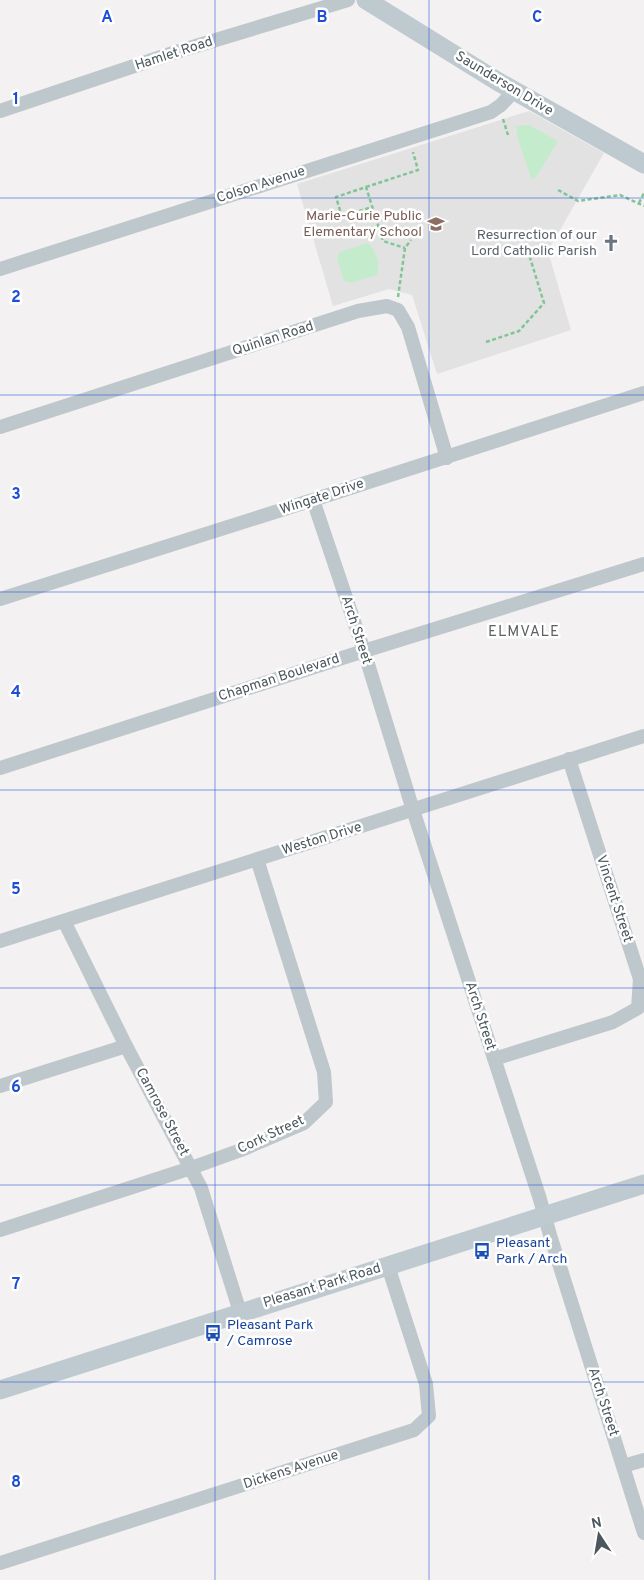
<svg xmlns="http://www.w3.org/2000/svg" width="644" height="1580" font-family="Overpass,sans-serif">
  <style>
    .education { fill: #e3e2e2 }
    .green { fill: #c5ebcd }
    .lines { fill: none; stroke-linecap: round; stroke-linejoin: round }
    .path { stroke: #81c597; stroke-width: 2.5; stroke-dasharray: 4 2.5; stroke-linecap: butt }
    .street { stroke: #bec7cb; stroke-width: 14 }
    .secondary { stroke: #bfcad0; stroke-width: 19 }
    .grid { fill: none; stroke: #1d4ed8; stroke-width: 1; stroke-opacity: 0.55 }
    .labels { text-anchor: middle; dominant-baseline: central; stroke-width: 5; stroke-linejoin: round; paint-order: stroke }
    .street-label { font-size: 14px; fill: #4b575c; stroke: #fff }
    .education-label { font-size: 14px; fill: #785e54; stroke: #fff; text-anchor: end }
    .worship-label { font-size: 14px; fill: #5b616d; stroke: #fff; text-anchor: end }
    .transit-label { font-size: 14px; fill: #164399; stroke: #fff; text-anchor: start }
    .neighbourhood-label { font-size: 15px; letter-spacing: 1px; fill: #5e6265; stroke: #fff }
    .grid-label { font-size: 16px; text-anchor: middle; font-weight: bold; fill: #1d4ed8; stroke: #fff; stroke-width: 5; stroke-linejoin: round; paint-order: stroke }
  </style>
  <rect width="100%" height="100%" fill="#f3f1f1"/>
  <path class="education" d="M529,111l75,42 -56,98 23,79 -134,44 -25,-79 -23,-6 -56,17 -36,-122z"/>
  <path class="green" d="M529,125l29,16 -23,38 -4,-1 -13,-38 -2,-14z
    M368,243c8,6 13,23 9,32l-26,8 -7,-2 -7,-23 3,-6z"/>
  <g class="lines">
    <path class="path" d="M503,119l5,16
      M366,187l52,-17 -5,-18
      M558,190l20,11 42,-6 24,11
      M639,203l5,-10
      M342,217l-6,-20 30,-10 17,54 22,7
      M328,221l44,-14
      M398,297l7,-49 6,-8
      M486,342l33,-11 25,-28 -17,-55"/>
    <path class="street" d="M0,111l176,-59 172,-52
      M0,269l491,-157 10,-7 14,-15
      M0,427l358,-116 29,-5 11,4 10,17 39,131
      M313,500l51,151 49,159 126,386 11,39 94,298
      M0,599l316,-100 328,-106
      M0,768l364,-117 280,-87
      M64,921l62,125 75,142 39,124
      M0,941l644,-205
      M494,1059l119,-37 25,-14 2,-29 -71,-220
      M0,1086l126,-40
      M0,1230l191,-62 50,-18 63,-27 22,-21 -2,-30 -67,-213
      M623,1466l21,-6
      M0,1563l414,-133 15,-14 -3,-32 -38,-118"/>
    <path class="secondary" d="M366,0l131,81 147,83
      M0,1390l644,-206"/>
  </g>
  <path class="grid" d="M215,0v1580M429,0v1580M0,198h644M0,395h644M0,592h644M0,790h644M0,988h644M0,1185h644M0,1382h644"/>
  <defs>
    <g id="school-bare" transform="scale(1.35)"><path d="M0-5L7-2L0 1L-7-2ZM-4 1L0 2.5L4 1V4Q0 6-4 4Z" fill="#8d6e63" stroke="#fff" stroke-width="2.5" paint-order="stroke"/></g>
    <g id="church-bare" transform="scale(1.35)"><path d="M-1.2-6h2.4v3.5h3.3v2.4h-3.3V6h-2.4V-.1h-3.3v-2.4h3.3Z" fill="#6b7280" stroke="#fff" stroke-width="2.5" paint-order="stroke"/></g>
    <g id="bus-bare" transform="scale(1.35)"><path d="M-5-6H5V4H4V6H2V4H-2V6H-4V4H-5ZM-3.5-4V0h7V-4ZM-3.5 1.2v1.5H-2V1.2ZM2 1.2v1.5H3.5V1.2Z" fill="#1a4fb4" stroke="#fff" stroke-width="2.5" paint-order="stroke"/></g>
  </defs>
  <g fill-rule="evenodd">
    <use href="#school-bare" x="436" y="224"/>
    <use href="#church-bare" x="611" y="243"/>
    <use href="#bus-bare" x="482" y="1251"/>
    <use href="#bus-bare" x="213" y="1333"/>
  </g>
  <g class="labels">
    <g class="street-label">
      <text transform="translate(174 54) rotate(-18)">Hamlet Road</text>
      <text transform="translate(504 84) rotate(31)">Saunderson Drive</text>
      <text transform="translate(261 185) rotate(-18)">Colson Avenue</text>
      <text transform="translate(273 339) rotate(-18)">Quinlan Road</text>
      <text transform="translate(322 497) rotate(-18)">Wingate Drive</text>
      <text transform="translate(356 630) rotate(72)">Arch Street</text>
      <text transform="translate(279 678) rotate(-18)">Chapman Boulevard</text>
      <text transform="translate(322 839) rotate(-17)">Weston Drive</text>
      <text transform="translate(614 899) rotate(72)">Vincent Street</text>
      <text transform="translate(480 1016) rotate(72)">Arch Street</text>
      <text transform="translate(162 1112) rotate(62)">Camrose Street</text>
      <text transform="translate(271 1135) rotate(-25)">Cork Street</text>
      <text transform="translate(322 1286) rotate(-17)">Pleasant Park Road</text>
      <text transform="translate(603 1402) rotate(72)">Arch Street</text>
      <text transform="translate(291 1470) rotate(-18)">Dickens Avenue</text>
    </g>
    <g class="education-label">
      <text x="422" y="216">Marie-Curie Public<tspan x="422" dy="16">Elementary School</tspan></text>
    </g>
    <g class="worship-label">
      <text x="597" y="235">Resurrection of our<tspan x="597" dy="16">Lord Catholic Parish</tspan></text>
    </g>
    <g class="transit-label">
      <text x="496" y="1243">Pleasant<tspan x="496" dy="16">Park / Arch</tspan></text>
      <text x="227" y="1325">Pleasant Park<tspan x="227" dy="16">/ Camrose</tspan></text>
    </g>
    <g class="neighbourhood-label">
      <text x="524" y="632">ELMVALE</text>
    </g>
  </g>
  <g class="grid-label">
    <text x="107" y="22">A</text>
    <text x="322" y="22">B</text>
    <text x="537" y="22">C</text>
    <text x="16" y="104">1</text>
    <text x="16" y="302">2</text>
    <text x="16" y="499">3</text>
    <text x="16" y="697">4</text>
    <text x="16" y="894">5</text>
    <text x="16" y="1092">6</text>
    <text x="16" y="1289">7</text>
    <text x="16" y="1487">8</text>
  </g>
  <g transform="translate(599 1535) rotate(348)" stroke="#ffffff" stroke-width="4" paint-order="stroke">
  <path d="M0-4L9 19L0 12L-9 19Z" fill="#4b575c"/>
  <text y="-8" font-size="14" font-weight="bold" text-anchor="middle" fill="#4b575c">N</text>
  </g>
</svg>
